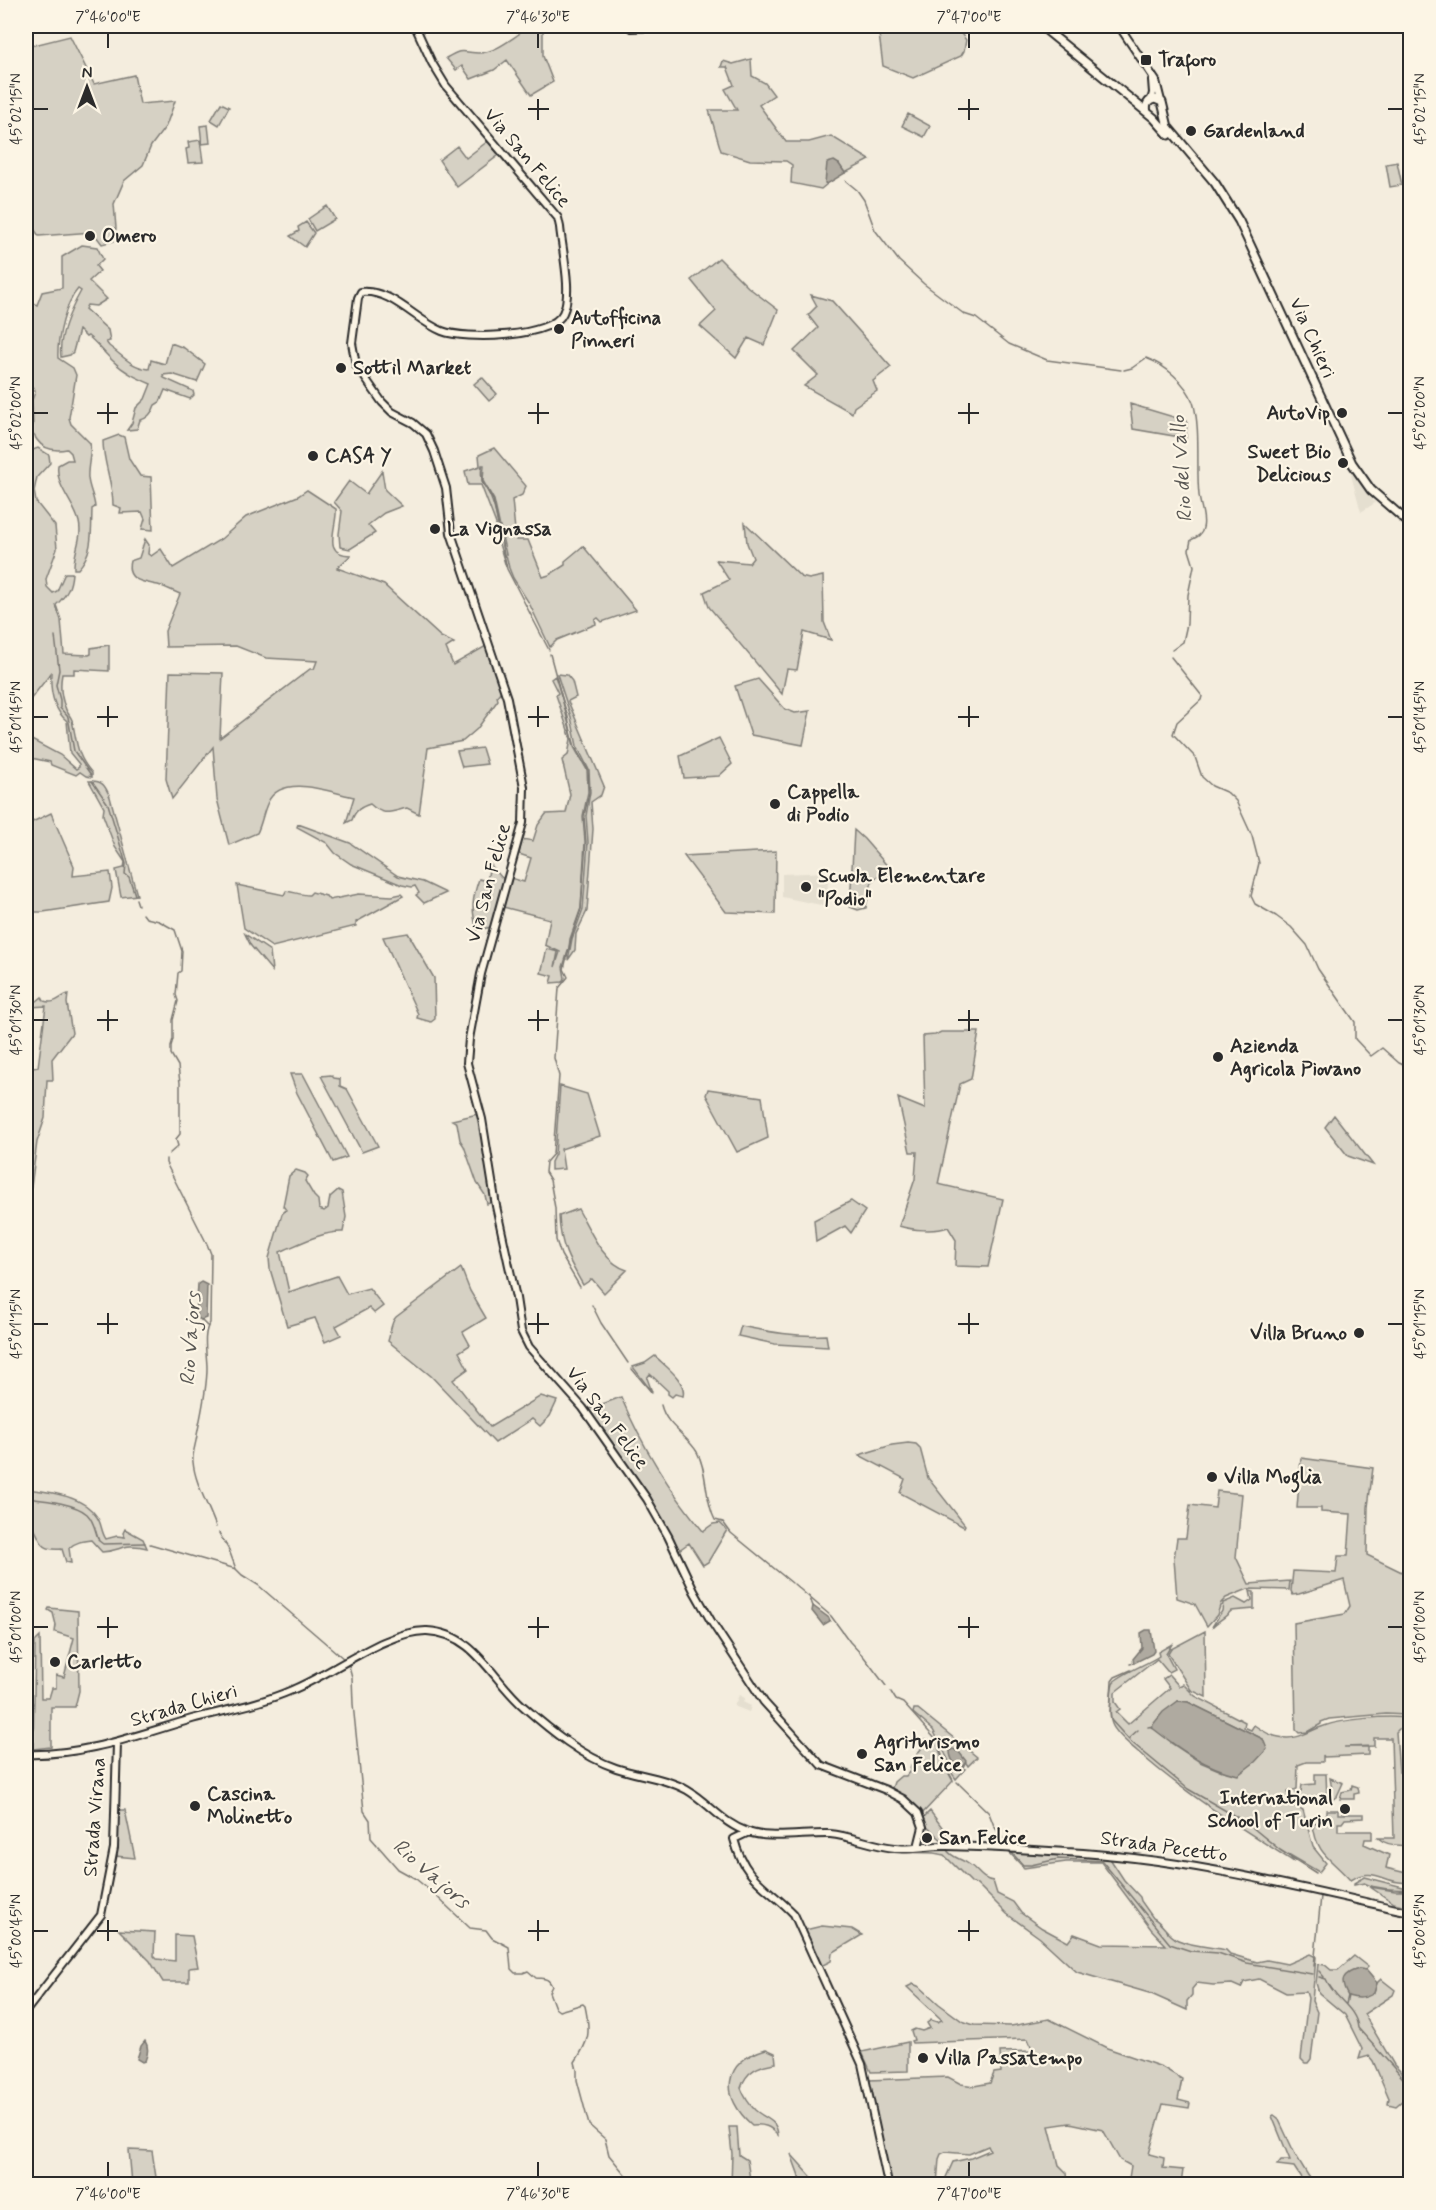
<svg xmlns="http://www.w3.org/2000/svg" width="1436" height="2210" font-family="Mynerve,sans-serif">
  <style>
    .built { fill: #e5dfd0 }
    .green { fill: #d6d1c4; stroke: #807e78; stroke-width: 1.5; fill-rule: evenodd }
    .water { fill: #afaaa0; stroke: #7a7771; stroke-width: 1.5 }
    .lines { fill: none; stroke-linecap: round; stroke-linejoin: round }
    .stream { stroke: #7a7771; stroke-width: 1.5 }
    .secondary-casing { stroke: #2b2b2b; stroke-width: 10 }
    .primary-casing { stroke: #2b2b2b; stroke-width: 11 }
    .secondary { stroke: #fcf5e5; stroke-width: 6 }
    .primary { stroke: #fcf5e5; stroke-width: 7 }
    .ticks { fill: none; stroke: #2b2b2b; stroke-width: 2 }
    .poi-dot { fill: #2b2b2b; stroke: #fcf5e5; stroke-width: 2 }
    .labels { text-anchor: middle; dominant-baseline: central; stroke-width: 4.5; stroke-linejoin: round; paint-order: stroke }
    .poi-label { font-size: 20px; font-weight: bold; fill: #2b2b2b; stroke: #fcf5e5; text-anchor: start }
    .street-label { font-size: 20px; fill: #2b2b2b; stroke: #fcf5e5 }
    .water-label { font-size: 21px; font-style: italic; fill: #595754; stroke: #fcf5e5 }
    .neatline { fill: none; stroke: #2b2b2b; stroke-width: 2 }
    .ticks-label { font-size: 15px; text-anchor: middle; fill: #2b2b2b }
  </style>
  <rect width="100%" height="100%" fill="#f4edde"/>
  <filter id="ink" filterUnits="userSpaceOnUse"><feTurbulence type="fractalNoise" baseFrequency=".0167" numOctaves="2"/><feDisplacementMap in="SourceGraphic" scale="12" xChannelSelector="R" yChannelSelector="G"/><feConvolveMatrix kernelMatrix="1 2 1 2 8 2 1 2 1" color-interpolation-filters="sRGB"/></filter>
  <g filter="url(#ink)">
    <path class="built" d="M1353,474l22,29 -14,9 -10,-37z
      M829,872l-3,32 -5,1 -39,-8v-23z
      M739,1695l6,3 -2,4 8,4 -2,6 -15,-6z"/>
    <path class="green" d="M519,26h24v30l10,26 -22,13 -24,-35 -13,10 -23,9 -9,-13 -6,4 -10,-12c20,-11 13,-5 32,-5 15,0 29,-11 41,-19z
      M878,26h77l11,14 -2,11 -3,5 -48,22 -30,-12z
      M70,36l24,48 40,-9 6,29 35,-3 -9,25 -15,20 -8,19 -19,16 -10,23 2,24 -2,13 -12,3 -9,-12 -54,4 -13,-18v-171z
      M751,59l1,17 13,7 9,12 -15,10 27,37h23l22,-6 39,24 -25,13 -6,-9 -13,19 1,1 -6,5 -30,-6 1,-18 -6,-4 -36,-1 -29,-9 -12,-41h28l-12,-21 9,-4 -7,-18h-6l2,-6 10,3z
      M221,103l8,4 -10,18 -8,-5z
      M908,114l22,12 -6,11 -22,-11z
      M208,125l2,18 -8,1 -2,-18z
      M200,140l3,22 -15,1 -2,-14 3,-1 -1,-6z
      M488,141l11,14 -42,32 -18,-27 18,-14 9,12z
      M1397,162l5,23 -12,2 -4,-23z
      M327,206l8,13 -20,12 -7,-12z
      M306,222l8,11 -9,14 -15,-11 9,-5 -1,-4z
      M82,245l15,2 6,12 -7,7 4,5 -11,10 18,18 -11,7 -9,-1 -2,4 23,21 2,11 -4,1 3,4c14,10 22,21 40,23l2,-9 14,4 6,-21 13,5 21,16 -8,18 -25,-8 -9,1 1,3 29,13 1,4 -4,4 -25,-9 -5,12 -5,3c-2,7 -8,14 -15,15l-3,9 -10,1 5,-7 4,-15 9,-9 6,-15c-14,-6 -27,-12 -38,-23 -9,-8 -16,-18 -25,-25l-2,1 -7,-7 -6,22 -3,3 -9,2c-3,-21 10,-48 20,-66l-3,-2c-13,14 -21,50 -20,69l15,10 3,7 -7,43 2,6 19,19c2,11 -3,23 -2,35 1,11 6,18 7,29l-3,2c-1,22 2,43 -14,60h-4c-1,-17 9,-30 5,-47 -5,-20 -24,-36 -21,-57l9,-5h6l-2,-7 -4,-4c-11,2 -23,1 -30,-9 -5,-7 2,-4 -8,-6l-1,-7 5,-2 -1,-25 3,-8 -1,-4 -8,-4v-82l4,-2 7,5 5,-13 20,-4v-31z
      M719,258l29,29 30,23 -14,35 -16,-7 -12,20 -36,-32 16,-15 -25,-31z
      M811,295l21,6 59,66 -18,14 4,10 -23,16 -2,6 -48,-27 14,-11 -24,-24 24,-23 -10,-13 9,-9z
      M482,377l15,17 -8,7 -15,-17z
      M1130,404l57,17 -1,17 -53,-9z
      M119,435l5,2 5,22 11,17 11,1 2,53 -11,-1 3,-10 -3,-7 -22,1 1,-5 -8,-3c0,-22 -10,-42 -10,-64z
      M26,446l7,4 5,-2 11,7 1,8 -13,14 -3,14 2,11 19,24 2,23 -11,30 1,8 6,6 4,-2 8,-18h7c-1,14 -5,22 -16,32l5,15 3,34 25,1 2,-1v-6l18,-3v26l-35,-2v5h-12c-2,10 -1,23 3,33 1,5 5,8 7,13 5,22 4,35 20,53v4l-6,-1 -6,-4 -4,3 -25,-10 -1,-3 -19,-4 -5,-5v-16l34,18 16,14 3,-2v-3l-9,-11 -3,-32c-14,-12 -17,-30 -16,-48l-25,32v-154l4,-6 -4,-11z
      M494,448l32,38 -4,9 -10,5 4,40h12l15,37 6,-2 16,-10v-4l18,-15 53,64 -34,12 -4,-4 -3,2 1,4 -39,16 -7,7 -21,-44 -16,-25 -4,-10 -15,-68 -11,-19 1,-16h-2c-3,20 5,20 10,36 8,21 9,44 14,66l-10,-33v-10l-15,-39h-13l-3,-14 15,-5 -1,-11z
      M382,471l3,19 17,16 -18,7 -16,12 7,8 -25,16 -10,-2 -1,-13 3,-23 -8,-9 15,-21 17,13z
      M307,490l29,19c2,17 -16,46 15,46l-14,13 47,17 57,52 13,6 -8,5 7,17 33,-19 15,45 -4,5 1,4 -21,29 -14,12 -35,7 -9,66 -12,-6c-17,4 -23,9 -37,-4 -9,3 -15,6 -18,16l-6,3 8,-26c-24,-5 -72,-24 -86,5 -5,10 -6,21 -11,31l-28,12 -12,-46 -4,-52 -41,52 -6,-20 4,-107 53,1 -3,65 90,-69h4l3,-8 -51,-3 -30,-12 -70,1 -1,-16 15,-37c-7,-3 -15,-7 -22,-9 -15,-3 -33,-4 -28,-24l9,-3 6,-19 4,6 -1,9 3,2 10,-7 12,19 48,-29 25,-22 52,-21z
      M745,523l56,54 8,2 14,-3 1,46 7,18 -27,-8 -7,38 -10,-1 -5,25 -73,-87 -5,-15 25,-12 -13,-20 33,3 4,-5 -6,-15z
      M557,674l10,1 5,6 4,16 -8,4 36,85 -3,9 -10,7 2,27 -6,82 -11,23 -1,16 -7,10 4,-21 11,-30 5,-67 -2,-26 4,-24 -1,-22 -12,-24 -6,-29z
      M555,676l13,41 6,30 13,23 1,22 -5,24 2,26 -4,66 -11,31 -1,9 -6,19 2,11 -2,4 -12,1 2,-7 -12,-3 6,-24 11,3 -3,15 5,-15 -15,-7 5,-26 -47,-12 8,-29 13,4 7,-24 -12,-4 3,-15 11,2 5,-16 8,-11 20,-1 4,-19 -8,-34 6,-5 3,-16 -15,-44 2,-2 -7,-14z
      M758,679l27,30 10,4 15,-2 -7,34 -52,-10 -16,-49z
      M719,738l13,26 -13,12 -35,2 -4,-22z
      M482,748l5,16 -25,3 -5,-16z
      M89,781c13,-1 16,4 21,16l27,98 -16,2 -5,-27 8,-2 1,-6 -10,-15 -12,-32 1,-7z
      M51,813l23,53 -1,10 37,-4 2,16 -3,14 -66,10h-17v-87z
      M298,824l52,19 48,33 25,6 23,11 -22,10 -8,-8 3,-2 -4,-7 -3,1 -10,-2 -51,-21 -16,-11 -8,-10 -30,-16z
      M854,830l10,9 33,38c-20,-1 -24,-5 -28,17 -1,5 -3,9 -3,14l-8,2 -8,-3z
      M776,851l-1,63 -49,-2 -42,-56z
      M490,864l11,13 5,3 -15,47 -14,3c-6,-21 -5,-31 2,-51l8,2z
      M237,885l47,10 2,-4c8,1 15,4 23,4l3,-3 14,4 3,4 30,-6 33,2 9,-2 2,2 -47,26v4l-84,21 -28,-19z
      M408,933l26,45 1,41 -4,3 -14,-4 1,-4 -35,-77z
      M245,934l25,17 2,20 -21,-25z
      M26,991c4,4 1,10 11,10l5,-4 2,4c11,4 15,-4 24,-7l-1,9 5,30 -20,26 1,21h-6l-2,38 -8,24 -6,45 -5,13v-131l12,-2 8,-61 -16,1 -4,4z
      M941,1032h38l-8,47 -11,5 -22,100 65,15 -15,68 -33,-1 1,-26 -8,-13c-13,5 -36,3 -49,-1l16,-47 2,-27h-7l-12,-54 27,11 -2,-73 12,-1z
      M290,1074h13l44,83 -14,5 -36,-69z
      M331,1075l3,3 6,1v7l7,3 31,57 -16,6 -41,-76z
      M560,1086l27,8 13,42 -39,13 3,20 -13,1v-8l4,-8z
      M708,1089l54,8 6,41 -31,14 -31,-57z
      M478,1114l15,88 -6,2 -2,-9 -8,-12 -13,-37 -4,-6 -3,-17 -5,-3z
      M1334,1115l39,50 -25,-9 -23,-29z
      M296,1170l9,3 3,3 -3,5 9,15 4,4 1,9 5,2 4,-3 2,-11 8,-7 4,2 4,25 -3,15c-20,-1 -44,12 -63,20l9,40 48,-16 10,18 22,-6 14,18 -9,7 -5,-5 -33,18 5,9 -16,7 -10,-24 -28,8 -17,-57 -1,-11 13,-44 4,-4 -3,-4 6,-30z
      M851,1201l14,10 -14,22 -6,-7 -29,16 -2,-22z
      M578,1209c12,21 25,54 49,61l-23,23 -12,-14 -9,6c-14,-24 -23,-40 -24,-69z
      M461,1268l9,23 16,27 -23,14 7,13 -11,7 9,17 -15,11 37,47 51,-31 16,5 -7,15 -10,10 -8,-7 -37,24 -64,-67 -43,-35c3,-8 2,-18 8,-24z
      M741,1326c28,6 56,11 85,9l2,12 -53,-3 -37,-8z
      M655,1356c10,10 32,25 28,40l-8,-2 -3,3 -4,-3v-3l-18,-17 -3,4 5,14 -19,-25 12,-4z
      M621,1397c21,49 48,93 82,134l10,-7 7,-1 7,7 -19,32 -5,3 -14,-22 -10,7 -29,-52 -64,-88z
      M908,1443l8,1 4,4 8,30 37,47 -1,2 -64,-34 5,-14 -46,-24 33,-10z
      M1301,1458l72,10 -5,39 -1,48 43,21v115l-4,24 -20,-1 -57,5 -8,3v2l-14,8 -8,1 -3,-3 -2,-107 51,-9 5,-8 -6,-26 -45,14 -6,1 -2,-4 2,-20 43,2 2,-17h10l3,-42 -30,-2v-4h-24z
      M26,1489c23,3 57,6 71,28 5,7 4,15 9,22l11,-3 8,1 -2,-4 2,-4 18,10 4,9c-23,-6 -26,3 -45,4l-11,-12c-8,1 -16,2 -22,8l2,15 -5,-1 -4,-13c-22,2 -20,-7 -29,-23l-7,1z
      M1217,1491l25,3 -6,63 13,27 41,-3 -1,9 -41,-1 -22,9 -5,5 -4,12 -10,11 -12,-22 -18,-6 -3,-39 3,-21h9l4,-33 25,3z
      M1250,1591l4,1v17l-23,2c-5,6 -13,10 -19,16l10,-16 1,-8 12,-5 11,6 6,-4z
      M49,1608l29,3 1,80 -4,16h-24v40l-18,2 2,-107 5,-5 1,61h8l3,-10h4v-13l8,2 10,-39 -19,-6 1,-7 -3,-12 -5,-3z
      M1205,1631l1,66 -15,-7 -23,-36 3,-5z
      M1172,1644l-6,10 8,15 -6,3 -11,-13 -42,33v10l5,7 -4,3 12,12 42,-36 -7,-9 6,-4 10,11 4,-2 12,12 50,26 -1,5 7,3 3,-5c7,5 16,11 25,12 19,4 29,-6 45,-11 16,-6 69,-12 84,-7l2,126c-10,1 -24,0 -32,-7h16l-3,-100h-17v8l-30,1h24v8l-44,2 -1,-2v7h-17l-8,3 -1,24 -9,3v10l15,8 10,37 13,16 -7,9 -31,-18 6,8c-54,-35 -109,-68 -157,-111 -8,-7 -21,-17 -25,-27 -3,-6 -1,-35 1,-41 2,-6 38,-21 46,-27l-1,-4zM1178,1701l10,1 75,37v3l-42,29 -21,-9 -29,-19zM1400,1728h2l1,43 -4,1 -3,-40z
      M914,1709h4l59,48 -9,9 -9,-14 1,16 5,1 -9,10 -5,-7 3,-1 -21,-41 -20,-17z
      M925,1739l12,3 7,23 9,16 -32,34 -30,-24 3,-9 7,-6h5l4,-5 1,-6 5,-4 1,-7 4,-5v-8z
      M1315,1774h11l1,25h-31v-7l5,-1 1,-6 13,-1z
      M1330,1778l13,5 -6,13 -5,4 -2,-2 2,-9z
      M1352,1785l6,2 1,6 -5,1v5h-14l2,-7 9,-2z
      M118,1810h7l10,48 -20,-2z
      M1327,1810h11v4h26v4l-19,1 -3,4h-4v8h34v8h-7l-1,5 25,11 -3,13 24,6v-1v9c-22,4 -36,-17 -60,-2 -18,-21 -34,-25 -37,-56l6,-3 8,-7z
      M930,1811l24,32h-9l-20,-18 -2,-7z
      M946,1849c8,11 14,8 24,16 9,6 11,14 23,16l4,13 16,8 8,11 21,15 26,14 6,-8 27,10 65,1 -15,-16 -50,-67h-35l-42,6 -16,-17 101,6 15,23 16,17 1,4 12,17c10,5 14,17 25,22 14,6 33,7 48,10l4,4 27,8 10,-2 20,4 23,-10 6,3 -4,44 5,11 -6,47 -3,4h-3l-4,-4 7,-61 -2,-6 -20,1 -27,-14 -15,3 -3,6 -9,-4 -19,1 -16,-2 -5,6v6l-5,6v9l-38,-17 -72,-21 -37,-34 -33,-24 -30,-30 -5,-1 -28,-28 -10,-2 -35,-1z
      M1364,1877l39,10h7v2c-12,1 -36,0 -46,-6l-10,2v-2z
      M1370,1887l25,4h15v16l-16,-4z
      M822,1926l30,3 10,6 -30,18 -1,8 -10,5 -16,-36z
      M119,1930l36,2 -1,24 3,3 18,2v-26l17,1 6,31 -9,1v14h-26l-13,-21z
      M1354,1956l14,11 -3,3 -6,-1 15,24 3,-10 4,-4 14,11 -2,5 -29,19 30,51 10,10 6,2v23h-7l-7,6 -8,-2 1,-6 -16,-37 -4,-5 -10,3 3,-10 -17,-34 -26,-22 -3,-10 2,-19 7,1 6,5h7z
      M913,1984l7,3 19,17 23,17 12,4 37,1 38,-7 58,29 55,19 20,12 -4,21 12,3 -1,5 -26,-4 -14,50 15,4 -1,10 20,2 -2,14h-53l3,-18 -11,-6 -17,-30 -33,-7 -21,3 10,39 8,8 1,11h-125l10,-22 18,-4 19,-8 -2,-4 -19,8 -24,-2 -4,2 -2,5 -2,25h-46l-22,-104 79,-3 13,7 13,2 16,-3 4,-10 7,-1 -1,-20 33,-1 -5,-12 -116,4 -1,-2 3,-1 -3,-9 4,-2 7,2 8,-3 -3,-5 4,-3 6,2 5,-2 -35,-33z
      M908,2042v29l-37,1 -9,-20z
      M766,2049l9,4 1,10c-17,2 -30,8 -35,25 3,8 8,16 14,22 10,9 22,9 23,25 -8,-9 -14,-11 -26,-10 -32,-28 -30,-63 14,-76z
      M1274,2115l4,3 17,36 17,28 41,2h-48l-11,-17 -17,-2 4,-5h9l-18,-44z
      M729,2127h8l2,28 8,5 3,19 9,3v2h-28l1,-30z
      M129,2150l23,1 5,33h-25z
      M791,2154l27,30h-16z"/>
    <path class="water" d="M834,161l5,3 6,9 -18,11 -2,-1 2,-20z
      M201,1282l6,3 -1,33 -5,2 -5,-3 2,-33z
      M813,1606l16,12 1,3 -7,4 -11,-14z
      M1146,1630h5l3,21 -2,3 -18,9 -1,-4 9,-11 -1,-15z
      M1178,1701l10,1 75,37 4,10 -12,13 -17,13c-33,-7 -60,-27 -87,-48l12,-15z
      M953,1749l6,3 7,9 -3,6c-8,1 -13,-9 -13,-16z
      M1359,1969l7,1 11,13 -3,10c-9,6 -16,6 -26,3 -9,-15 -6,-23 11,-27z
      M145,2041c4,6 3,13 0,20l-3,1 -5,-3 4,-13z"/>
    <g class="lines">
      <path class="stream" d="M846,181l11,9 7,10 11,30 24,31 25,23 40,30 12,4 33,26 38,16 74,10
        M1124,370l8,-2 14,-10c19,7 40,25 47,44 8,25 3,67 6,93 1,11 7,23 4,33 -1,7 -6,9 -12,12l-2,10 5,16 -6,29 -1,29 -4,18 -11,8
        M482,466v16l11,18 14,69 42,81
        M55,636l4,34 -3,15 4,15v8l8,9 6,34 17,24
        M550,654l25,93 13,23 1,23 -5,23 2,26 -5,67 -10,30 -7,30 4,8 -9,11 -5,70 5,18 -6,78 -7,8 -1,10 5,8 5,28 1,32 5,15 19,32
        M1171,657l31,39 -1,4 -24,22 -4,12 22,23 7,20 10,9 16,7 8,8 16,35 7,27 -8,33 4,8 21,12 15,11 16,18 11,24 37,53v17l16,17 11,-8 17,15 7,3 4,-3
        M92,781l16,23 18,60 -1,10 4,3 6,18
        M136,899l2,6
        M143,914l3,4 13,3 16,9 7,21 -1,20 -3,2 -2,22 2,6 -5,19v19l-2,7v8l7,12 2,17v51l-4,5 2,7 -9,8
        M166,1159v4l41,81 4,10 -1,69c-8,10 -3,32 -3,45 0,22 -6,46 -10,67 -1,9 -5,18 -4,27 2,22 16,44 23,65
        M592,1305l9,18 27,40
        M201,1320l6,6
        M632,1369l20,24
        M661,1405c5,21 26,30 36,47 11,20 7,47 18,68l8,2 8,11 61,50
        M26,1498c16,2 49,5 61,16 8,8 8,18 12,27l4,3 42,-1
        M219,1533l10,17 7,19 6,6 16,10 86,74
        M150,1544l86,25
        M794,1584l37,32 19,26 14,15 22,29
        M809,1596l4,10
        M348,1662l4,15 1,27 11,107 6,9 1,18 27,31 18,10 17,14 37,35 16,2 6,8 17,9 2,22 4,4h8l5,-2 8,7c8,1 12,-1 16,8l-3,6 6,16 4,3 24,-7 2,2c6,27 4,35 -10,56l2,8v10l12,45 16,14 4,16 24,29
        M1130,1664l4,-1
        M1131,1670l-16,7 -3,4 -2,30 1,9 19,21 58,48 59,34 33,27 36,23
        M891,1692l5,8 7,3 35,39 7,23 8,15
        M1148,1727l5,-1
        M1128,1739l10,-9
        M957,1782l32,31 5,13 13,19
        M1012,1853l11,12h8l27,-6 44,2 68,83 21,7 27,2 29,10 65,11
        M1314,1966l7,-70
        M1319,1971l5,6
        M1319,1977l7,2c8,20 30,28 32,49l52,58
        M1346,2004l2,-8"/>
      <g class="secondary-casing">
        <path id="secondary" d="M415,26l17,37 14,23 112,132 2,9c2,23 13,66 3,86 -11,25 -98,27 -121,18 -26,-10 -50,-42 -81,-39l-3,6 -6,45 4,22 26,37 10,10 21,11 13,11 8,17 12,37 5,45 56,165 17,89 -1,36 -42,151 -12,65 -2,24 15,56 14,87 20,92 5,33 8,16 54,61 64,91 21,37 26,55 17,30 53,81 57,63 65,25 17,9 15,14 5,14 -5,20
          M632,26l-1,2 51,-2
          M1119,26l37,55 5,20
          M1151,100l2,-7 -1,-13
          M26,1754c58,2 111,-19 166,-35 34,-9 68,-15 100,-29 40,-16 95,-60 135,-59 48,2 65,49 97,76 26,23 59,50 92,61 24,8 50,10 71,22 22,13 36,34 61,42 24,8 57,1 82,2 22,2 43,12 65,14 17,2 35,-3 52,-2 40,1 79,3 119,6 117,6 231,35 344,60
          M749,1832l-15,7c11,42 33,47 60,75l68,150 26,120
          M26,2011l75,-96 13,-67 3,-105"/>
      </g>
      <g class="primary-casing">
        <path id="primary" d="M1041,26l113,92 15,17
          M1147,112c-2,-7 1,-12 8,-13l7,3 6,25 47,56 24,38 113,242 19,27 39,34"/>
      </g>
      <use href="#secondary" class="secondary"/>
      <use href="#primary" class="primary"/>
    </g>
  </g>
  <path class="ticks" d="M108,33v15M538,33v15M969,33v15M538,99v21M969,99v21M33,109h15M528,109h21M958,109h21M1388,109h15M108,403v21M538,403v21M969,403v21M33,413h15M97,413h21M528,413h21M958,413h21M1388,413h15M108,706v21M538,706v21M969,706v21M33,717h15M97,717h21M528,717h21M958,717h21M1388,717h15M108,1010v21M538,1010v21M969,1010v21M33,1020h15M97,1020h21M528,1020h21M958,1020h21M1388,1020h15M108,1313v21M538,1313v21M969,1313v21M33,1324h15M97,1324h21M528,1324h21M958,1324h21M1388,1324h15M108,1617v21M538,1617v21M969,1617v21M33,1627h15M97,1627h21M528,1627h21M958,1627h21M1388,1627h15M108,1920v21M538,1920v21M969,1920v21M33,1931h15M97,1931h21M528,1931h21M958,1931h21M1388,1931h15M108,2162v15M538,2162v15M969,2162v15"/>
  <g class="poi-dot">
    <rect x="1140" y="54" width="12" height="12" rx="3"/>
    <circle cx="1191" cy="131" r="6"/>
    <circle cx="90" cy="236" r="6"/>
    <circle cx="559" cy="329" r="6"/>
    <circle cx="341" cy="368" r="6"/>
    <circle cx="1342" cy="413" r="6"/>
    <circle cx="313" cy="456" r="6"/>
    <circle cx="1343" cy="463" r="6"/>
    <circle cx="435" cy="529" r="6"/>
    <circle cx="775" cy="804" r="6"/>
    <circle cx="806" cy="887" r="6"/>
    <circle cx="1218" cy="1057" r="6"/>
    <circle cx="1359" cy="1333" r="6"/>
    <circle cx="1212" cy="1477" r="6"/>
    <circle cx="55" cy="1662" r="6"/>
    <circle cx="862" cy="1754" r="6"/>
    <circle cx="195" cy="1806" r="6"/>
    <circle cx="1345" cy="1809" r="6"/>
    <circle cx="927" cy="1838" r="6"/>
    <circle cx="923" cy="2058" r="6"/>
  </g>
  <g class="labels">
    <g class="poi-label">
      <text x="1158" y="60">Traforo</text>
      <text x="1203" y="131">Gardenland</text>
      <text x="102" y="236">Omero</text>
      <text x="571" y="318">Autofficina<tspan x="571" dy="23">Pinneri</tspan></text>
      <text x="353" y="368">Sottil Market</text>
      <text x="1330" y="413" text-anchor="end">AutoVip</text>
      <text x="1331" y="452" text-anchor="end">Sweet Bio<tspan x="1331" dy="23">Delicious</tspan></text>
      <text x="325" y="456">CASA Y</text>
      <text x="447" y="529">La Vignassa</text>
      <text x="787" y="792">Cappella<tspan x="787" dy="23">di Podio</tspan></text>
      <text x="818" y="876">Scuola Elementare<tspan x="818" dy="23">"Podio"</tspan></text>
      <text x="1230" y="1046">Azienda<tspan x="1230" dy="23">Agricola Piovano</tspan></text>
      <text x="1347" y="1333" text-anchor="end">Villa Bruno</text>
      <text x="1224" y="1477">Villa Moglia</text>
      <text x="67" y="1662">Carletto</text>
      <text x="874" y="1742">Agriturismo<tspan x="874" dy="23">San Felice</tspan></text>
      <text x="207" y="1794">Cascina<tspan x="207" dy="23">Molinetto</tspan></text>
      <text x="1333" y="1798" text-anchor="end">International<tspan x="1333" dy="23">School of Turin</tspan></text>
      <text x="939" y="1838">San Felice</text>
      <text x="935" y="2058">Villa Passatempo</text>
    </g>
    <g class="street-label">
      <text transform="translate(527 158) rotate(50)">Via San Felice</text>
      <text transform="translate(1312 338) rotate(66)">Via Chieri</text>
      <text transform="translate(489 883) rotate(-75)">Via San Felice</text>
      <text transform="translate(607 1418) rotate(53)">Via San Felice</text>
      <text transform="translate(184 1706) rotate(-16)">Strada Chieri</text>
      <text transform="translate(95 1817) rotate(-86)">Strada Virana</text>
      <text transform="translate(1164 1847) rotate(8)">Strada Pecetto</text>
    </g>
    <g class="water-label">
      <text transform="translate(1182 469) rotate(-94)">Rio del Vallo</text>
      <text transform="translate(191 1339) rotate(-86)">Rio Vajors</text>
      <text transform="translate(431 1874) rotate(41)">Rio Vajors</text>
    </g>
  </g>
  <rect width="1436" height="2210" fill="none" stroke="#fcf5e5" stroke-width="66"/>
  <g transform="translate(87 87)" stroke="#fcf5e5" stroke-width="4.5" paint-order="stroke">
  <path d="M0-4.5L10 22L0 15L-10 22Z" fill="#2b2b2b"/>
  <text y="-9" font-size="16" font-weight="bold" text-anchor="middle" fill="#2b2b2b">N</text>
  </g>
  <rect x="33" y="33" width="1370" height="2144" class="neatline"/>
  <g class="ticks-label">
    <text x="108" y="22">7°46'00"E</text>
    <text x="538" y="22">7°46'30"E</text>
    <text x="969" y="22">7°47'00"E</text>
    <text transform="translate(16 109) rotate(-90)" y="5">45°02'15"N</text>
    <text transform="translate(1420 109) rotate(-90)" y="5">45°02'15"N</text>
    <text transform="translate(16 413) rotate(-90)" y="5">45°02'00"N</text>
    <text transform="translate(1420 413) rotate(-90)" y="5">45°02'00"N</text>
    <text transform="translate(16 717) rotate(-90)" y="5">45°01'45"N</text>
    <text transform="translate(1420 717) rotate(-90)" y="5">45°01'45"N</text>
    <text transform="translate(16 1020) rotate(-90)" y="5">45°01'30"N</text>
    <text transform="translate(1420 1020) rotate(-90)" y="5">45°01'30"N</text>
    <text transform="translate(16 1324) rotate(-90)" y="5">45°01'15"N</text>
    <text transform="translate(1420 1324) rotate(-90)" y="5">45°01'15"N</text>
    <text transform="translate(16 1627) rotate(-90)" y="5">45°01'00"N</text>
    <text transform="translate(1420 1627) rotate(-90)" y="5">45°01'00"N</text>
    <text transform="translate(16 1931) rotate(-90)" y="5">45°00'45"N</text>
    <text transform="translate(1420 1931) rotate(-90)" y="5">45°00'45"N</text>
    <text x="108" y="2199">7°46'00"E</text>
    <text x="538" y="2199">7°46'30"E</text>
    <text x="969" y="2199">7°47'00"E</text>
  </g>
</svg>
